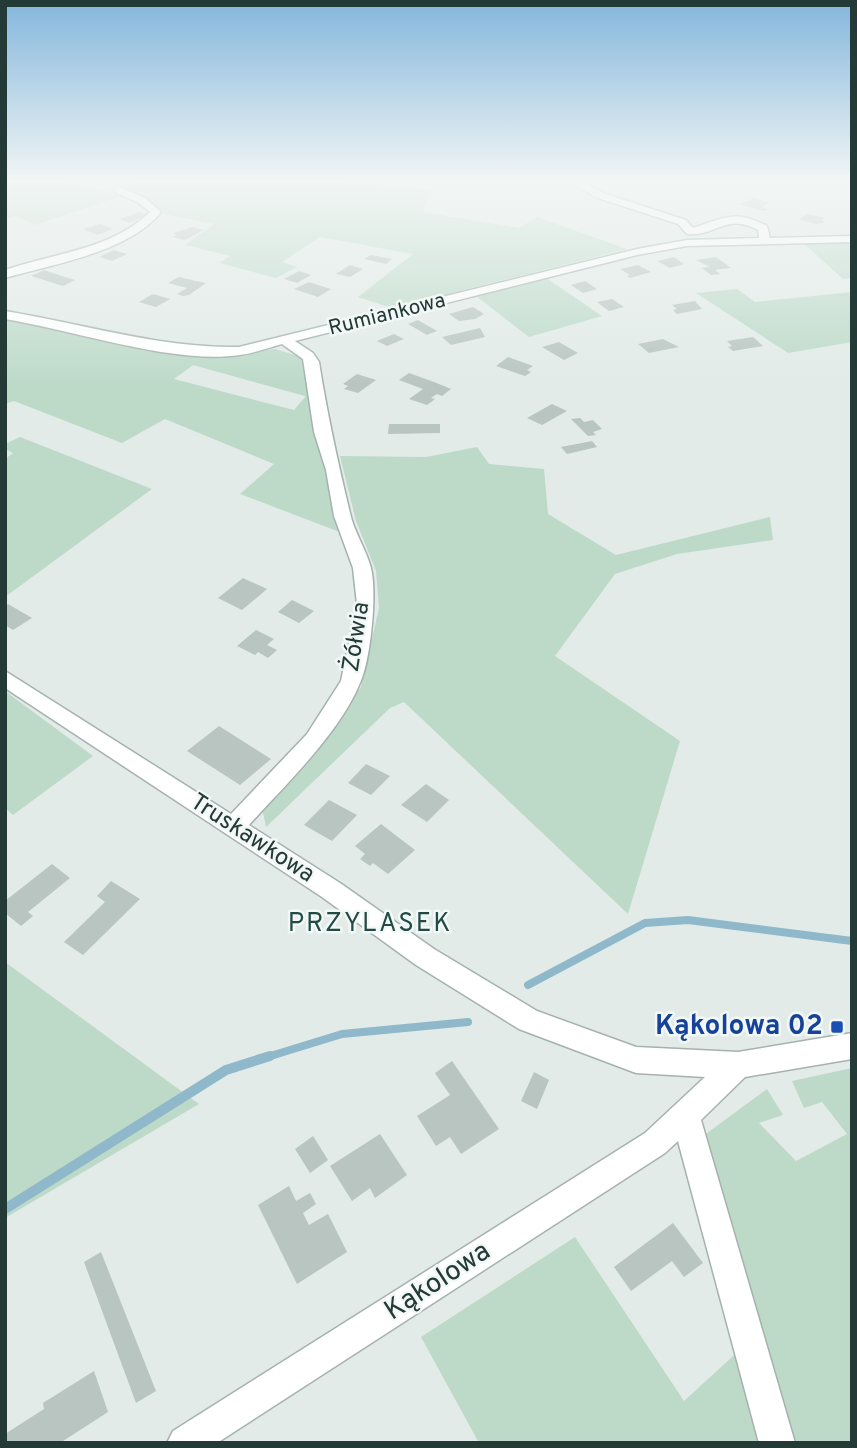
<svg xmlns="http://www.w3.org/2000/svg" width="857" height="1448" font-family="Overpass,sans-serif">
  <style>
    .green { fill: #bddac9; fill-rule: evenodd }
    .lines { fill: none; stroke-linecap: round; stroke-linejoin: round }
    .stream-far1 { stroke: #8fb9cb; stroke-width: 8 }
    .stream { stroke: #8fb9cb; stroke-width: 10 }
    .building { fill: #b8c5c1 }
    .street-casing { stroke: #a5b2af; stroke-width: 3 }
    .street { fill: #fff; fill-rule: evenodd }
    .transit-dot { fill: #1a4fb4; stroke: #f2f8f6; stroke-width: 2.5 }
    .labels { text-anchor: middle; dominant-baseline: central; stroke-width: 5; stroke-linejoin: round; paint-order: stroke }
    .far-street-label { font-size: 21px; fill: #243a37; stroke: #f2f8f6 }
    .street-label { font-size: 24px; fill: #243a37; stroke: #f2f8f6 }
    .neighbourhood-label { font-size: 26px; letter-spacing: 2px; fill: #224a46; stroke: #f2f8f6 }
    .near-transit-label { font-size: 28px; font-weight: bold; fill: #164399; stroke: #f2f8f6; text-anchor: end }
    .near-street-label { font-size: 28px; fill: #243a37; stroke: #f2f8f6 }
  </style>
  <rect width="100%" height="100%" fill="#e2ebe8"/>
  <path class="green" d="M8,182h54l63,13 -90,30 -19,-9 -11,3v-36z
    M135,182h198l97,8 -7,22 96,16 18,-11 90,32 -235,59 -34,-11 55,-43 -93,-17 -38,25 15,5 -21,11 -57,-15 11,-7 -45,-11 29,-21 -50,-10 -21,-17 -22,-9z
    M801,241h51v37l-9,1z
    M545,277l57,39 -73,21 -53,-41z
    M737,289l18,13 97,-10v50l-64,11 -92,-60z
    M5,319l45,6 103,24 51,8 71,-8 30,9 40,176 -105,-40 34,-30 -109,-45 -43,24 -108,-42 -9,3zM193,365l112,31v1l-11,13 -120,-31z
    M20,437l132,52 -147,108v-138l8,-6 -8,-4v-5z
    M477,447l12,17 55,5 4,45 68,41 154,-38 3,23 -96,14 -62,20 -60,82 125,85 -52,173 -224,-212 -14,6 -124,119 -3,-15 44,-48 54,-77 18,-79 -3,-37 -20,-50 -16,-65 86,1z
    M5,691l88,65 -80,59 -8,-7z
    M5,962l194,142 -194,114z
    M852,1068v375h-63l-86,-307 64,-47 16,26 -24,8 37,38 51,-27 -25,-32 -18,6 -12,-27z
    M575,1237l109,164 61,-56 22,98h-288l-58,-106z"/>
  <g class="lines">
    <path class="stream-far1" d="M528,985l117,-62 43,-3 164,21
      M264,1058l78,-24 126,-12"/>
    <path class="stream" d="M5,1209l221,-139 44,-14"/>
  </g>
  <path class="building" d="M754,198l16,5 -9,4 8,2 -5,2 -25,-7z
    M140,212l7,3 -18,8 -9,-4z
    M808,214l17,4 -4,3 5,1 -10,2 -18,-5z
    M100,224l13,5 -16,6 -14,-6z
    M193,227l11,3 -19,10 -12,-3 4,-2 -4,-1 3,-2z
    M114,250l13,4 -15,7 -13,-4z
    M371,255l21,4 -6,5 -22,-5z
    M674,257l10,7 -14,4 -13,-7z
    M716,257l15,11 -16,2 5,4 -9,1 -9,-7 8,-1 -14,-7z
    M350,265l13,4 -13,8 -14,-3z
    M638,265l13,7 -21,6 -3,-2 3,-1 -10,-6z
    M44,270l18,6 13,4 -12,6 -32,-10z
    M299,271l12,4 -14,8 -13,-4z
    M179,277l17,4 10,2 -17,12 -6,1 -6,-2 10,-6 -19,-5z
    M585,281l12,8 -14,4 -12,-8z
    M309,282l6,2 16,5 -13,8 -24,-8z
    M153,294l17,5 -14,8 -17,-5z
    M612,299l12,8 -15,4 -12,-9z
    M695,301l7,8 -25,5 -4,-4 4,-1 -5,-4z
    M473,307l11,7 -9,5 -16,2 -10,-7z
    M418,320l19,11 -10,4 -19,-11z
    M480,328l5,9 -34,8 -9,-8z
    M394,334l10,5 -17,7 -10,-5z
    M753,337l10,9 -30,5 -5,-4 4,-1 -5,-5z
    M663,339l16,8 -30,6 -11,-9z
    M559,342l19,11 -14,7 -22,-13z
    M508,357l25,9 -6,4 4,2 -6,4 -29,-10z
    M409,373l25,9 17,7 -9,7 -5,-2 -6,4 4,1 -8,6 -18,-6 14,-10 -24,-9z
    M357,374l19,6 -18,13 -14,-4 4,-3 -5,-2z
    M552,404l15,7 -25,14 -15,-7z
    M580,418l4,4 9,-2 9,9 -9,3 3,3 -8,1 -17,-17z
    M389,424h51v9l-52,1z
    M592,441l5,6 -30,7 -6,-7z
    M243,578l24,11 -25,21 -24,-12z
    M292,600l22,11 -15,12 -21,-11z
    M8,604l24,14 -19,12 -8,-5v-19z
    M256,630l18,9 -7,6 10,5 -9,8 -10,-6 -3,3 -18,-9z
    M219,726l52,33 -31,26 -53,-34z
    M366,764l24,12 -19,19 -23,-12z
    M426,784l23,16 -22,22 -26,-17z
    M329,800l28,15 -25,26 -28,-16z
    M381,824l34,26 -27,24 -15,-11 -3,3 -10,-7 5,-5 -10,-8z
    M52,864l18,14 -42,34 5,4 -12,10 -16,-13v-12z
    M111,881l29,18 -57,56 -19,-13 41,-40 -8,-6z
    M452,1061l47,68 -38,25 -11,-17 -14,9 -19,-30 33,-21 -15,-22z
    M534,1072l15,8 -12,29 -16,-8z
    M380,1134l27,41 -32,23 -5,-10 -18,13 -22,-35z
    M313,1136l15,24 -18,13 -15,-24z
    M289,1186l7,15 14,-8 6,11 -13,9 6,12 19,-11 19,38 -50,32 -39,-79z
    M673,1223l30,40 -19,14 -12,-16 -41,30 -17,-24z
    M101,1252l55,139 -20,12 -52,-141z
    M94,1371l14,41 -48,31h-55v-9l39,-25 -1,-6z"/>
  <g class="lines">
    <g class="street-casing">
      <path id="street" d="M571,182h13l19,11 83,27 7,8c31,-10 42,-19 74,-2l3,12 82,-2v6l-165,4 -50,9 -342,86 18,12 6,9c8,51 19,101 31,151 4,19 16,36 21,55 6,25 0,91 -11,115 -21,51 -74,101 -111,142l91,58 94,66 103,62 99,36 102,5 114,-19v26l-107,18 -44,43 94,323h-36l-81,-302 -13,12 -448,290h-50l6,-12 472,-298 60,-56 -69,-4 -117,-44 -103,-64 -94,-68 -317,-209v-17l226,143 76,-80 34,-53 16,-77 -4,-36 -19,-52 -8,-46 -12,-38 -11,-73 -21,-15c-14,4 -28,9 -42,11 -66,10 -167,-25 -235,-36v-8c79,13 154,37 234,36l398,-98 50,-9 72,-2 -1,-8c-33,-18 -42,7 -71,4l-9,-10 -83,-27z
        M119,187l26,11 16,14c-32,40 -107,52 -156,66v-8c49,-17 106,-20 145,-58l-13,-10 -22,-10 -1,-2z"/>
    </g>
    <use href="#street" class="street"/>
  </g>
  <linearGradient id="sky" x2="0" y2="1"><stop stop-color="#84b6dc"/><stop offset="0.47" stop-color="#f2f6f5"/><stop offset="1" stop-color="#f2f6f5" stop-opacity="0"/></linearGradient>
  <rect width="857" height="385" fill="url(#sky)"/>
  <rect class="transit-dot" x="830" y="1020" width="14" height="14" rx="3.5"/>
  <g class="labels">
    <g class="far-street-label">
      <text transform="translate(387 315) rotate(-14)">Rumiankowa</text>
    </g>
    <g class="street-label">
      <text transform="translate(357 637) rotate(-81)">Żółwia</text>
      <text transform="translate(252 839) rotate(33)">Truskawkowa</text>
    </g>
    <g class="neighbourhood-label">
      <text x="370" y="924">PRZYLASEK</text>
    </g>
    <g class="near-transit-label">
      <text x="823" y="1027">Kąkolowa 02</text>
    </g>
    <g class="near-street-label">
      <text transform="translate(438 1282) rotate(-33)">Kąkolowa</text>
    </g>
  </g>
  <rect width="857" height="1448" fill="none" stroke="#243a37" stroke-width="14"/>
</svg>
